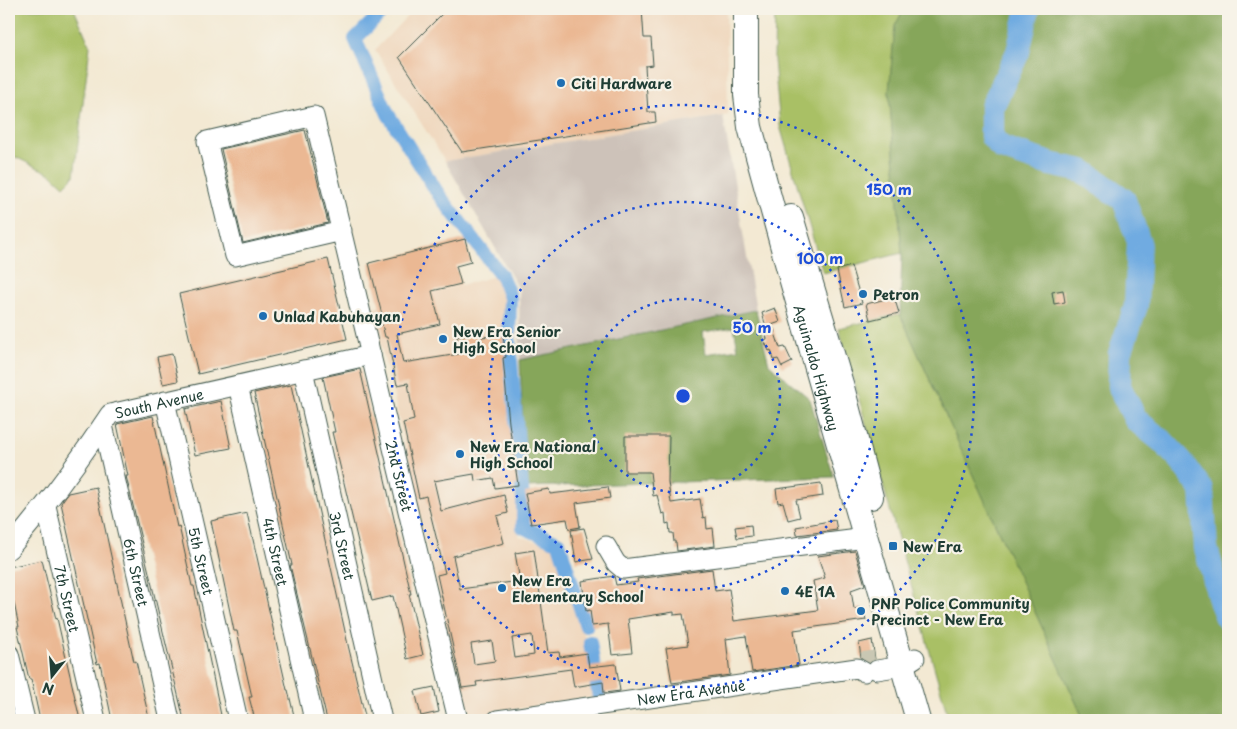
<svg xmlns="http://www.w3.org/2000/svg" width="1237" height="729" font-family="'Playpen Sans',sans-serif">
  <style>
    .built { fill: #efd6bb }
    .industrial { fill: #cdc2b9 }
    .green { fill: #a9c065; stroke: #647e4c }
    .forest { fill: #86a65a; stroke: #527247; fill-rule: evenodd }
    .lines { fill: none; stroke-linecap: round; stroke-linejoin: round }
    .canal { stroke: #70abe1; stroke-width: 14 }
    .river { stroke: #70abe1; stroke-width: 24 }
    .building { fill: #ebb893; fill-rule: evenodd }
    .minor-tunnel { stroke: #c9c7b3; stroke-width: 19; stroke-dasharray: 19 9; stroke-linecap: butt }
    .minor-casing { stroke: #3f574c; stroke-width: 21 }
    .major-casing { stroke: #3f574c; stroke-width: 26 }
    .minor { stroke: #fff; stroke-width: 19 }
    .major { stroke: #fff; stroke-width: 24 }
    .ring { fill: none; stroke: #1d4ed8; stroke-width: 2.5; stroke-dasharray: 2.5 5 }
    .poi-dot { fill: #1f6fb2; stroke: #f7f3e8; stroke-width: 2 }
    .labels { text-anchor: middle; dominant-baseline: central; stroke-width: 4.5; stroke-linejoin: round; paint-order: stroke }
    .poi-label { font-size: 14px; font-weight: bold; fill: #1f3d34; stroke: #f7f3e8; text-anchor: start }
    .street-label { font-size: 14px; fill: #1f3d34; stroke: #f7f3e8 }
    .centre { fill: #1d4ed8; stroke: #f7f3e8; stroke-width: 2.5 }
    .ring-label { font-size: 15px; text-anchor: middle; font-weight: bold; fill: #1d4ed8; stroke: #f7f3e8; stroke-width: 4.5; stroke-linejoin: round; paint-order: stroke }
  </style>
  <rect width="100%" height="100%" fill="#f7f3e8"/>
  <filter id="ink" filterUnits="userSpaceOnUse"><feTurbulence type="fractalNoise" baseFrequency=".02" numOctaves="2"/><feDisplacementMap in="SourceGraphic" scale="10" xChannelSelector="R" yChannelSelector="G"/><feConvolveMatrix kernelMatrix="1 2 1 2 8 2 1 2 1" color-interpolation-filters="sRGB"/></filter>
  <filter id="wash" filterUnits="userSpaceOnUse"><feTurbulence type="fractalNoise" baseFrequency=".0096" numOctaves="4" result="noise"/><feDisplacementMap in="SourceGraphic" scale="20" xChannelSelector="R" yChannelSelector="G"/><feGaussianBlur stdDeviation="1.12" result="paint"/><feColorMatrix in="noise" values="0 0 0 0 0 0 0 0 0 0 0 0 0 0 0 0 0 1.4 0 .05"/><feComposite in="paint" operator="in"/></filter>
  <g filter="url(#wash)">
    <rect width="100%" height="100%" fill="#f3e9d3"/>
    <path class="built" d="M414,9h312l2,106 -283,46 -70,-111z
      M496,276l9,22 5,125 8,62 1,51 35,11 32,93 8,57 -126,19 -5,-4 -71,-324 -21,-80z"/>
    <path class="industrial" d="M723,116l33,194 -236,50 -1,-71 -74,-128z"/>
    <path class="green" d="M9,9h65l16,37 -16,130 -10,10 -13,-12 -42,-20z
      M775,9h129l-9,17 -6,66 13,161 -79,20 -43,-147 -6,-66z
      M900,314l184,406h-135l-110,-392z"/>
    <path class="forest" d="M904,9h324v711h-144l-184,-406 2,-61 -13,-161 6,-66z
      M756,310l13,54 41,35 24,78 -309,10 -5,-127zM734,327l4,22 -32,5 -3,-22z"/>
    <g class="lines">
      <path class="canal" d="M385,9l-30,30 33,75 51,81 62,80 9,22 -1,42 14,161v27l36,16 27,83
        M590,642l9,56"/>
      <path class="river" d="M1028,9l-10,43 -26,55v30l10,11 48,16 33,7 41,29 15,42 -3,64 -16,47 -1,33 17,34 26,21 19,20 21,29 4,58 15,55 7,17"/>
    </g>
    <g id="blocks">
      <path class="building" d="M447,9h195l2,29h7l2,27 -8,1 3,46h7l1,10 -194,30 -63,-95z
        M305,130l23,93 -85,20 -22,-94z
        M465,239l6,23 -15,4 5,18 -29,7 8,33 -43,10 6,29 56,-9 -2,-18 23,-3 1,4 22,-2 3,22 -3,1 6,65 9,62 -23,3 -2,-10 -18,3 -1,-7 -40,7 7,30 63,-16 4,18 -11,3 7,27 -51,13 7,33 60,-8 -5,-28 19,-3 14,103 11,-1 1,5 27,-4 2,14 27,-3 4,27 -16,2 -1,-11 -29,5 -3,-18 -95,13 1,4 -15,2 -25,-113 8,-2 -19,-77 -7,2 -16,-75 11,-3 -6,-37 -11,2 -10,-48h-2l-5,-21 2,-1 -13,-52zM532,635l2,20 -19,3 -3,-20zM492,641l3,20 -21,3 -3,-20z
        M328,259l19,80 -149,35 -19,-80z
        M851,266l11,37 -17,4 -8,-37z
        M1063,290l2,12 -11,2 -2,-12z
        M894,297l5,16 -29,7 -4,-16z
        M775,308l5,14 -14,5 -4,-14z
        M773,327l7,21 5,-1 7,15 -10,5 -4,-8 -4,1 -3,-10 -2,1 -5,-11 3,-1 -2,-9z
        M172,354l6,27 -15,3 -6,-27z
        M360,369l51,225h-2l14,61 -16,4 -14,-63 -21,5 -40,-169h3l-12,-55z
        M291,385l57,260 18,75h-39l-37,-155h2l-38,-172z
        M221,401l10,47 -36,7 -10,-46z
        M153,416l24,111 2,-1 13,60h2l28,134h-38l-58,-244h2l-11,-52z
        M625,436h44l-1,46 3,21 29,-4 3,19 3,-1 1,12 6,-1 2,18 -38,5 -1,-9h-2l-1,-9h-3l-1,-10 -3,1 -1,-11 -3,1 -5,-19 -4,1 -3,-24h-25z
        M821,483l2,13 -27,4 4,17 -12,3 -5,-18 -5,1 -2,-14z
        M96,487l38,175 2,-1 12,53 -29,6h-7l-12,-57 -3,1 -36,-161 7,-10z
        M608,487l2,11 -34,5 4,24 -11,2 -2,-10 -36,5 -6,-31 24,-4 1,5z
        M247,513l40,177h1l7,30h-40l-6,-23h3l-15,-66h-3l-23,-110z
        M835,520l2,10 -40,5 -1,-8z
        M751,525l1,11 -15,2 -2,-11z
        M584,528l9,31 -17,3 -5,-32z
        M855,551l10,34 -14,5 3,19 9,-2 3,13 -72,10 5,35 -47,7 -6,-36 -20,3 4,36 -58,8 -6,-35 22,-3 -5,-31 -9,1v-3l-46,7 4,34 -20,2 -4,-31 -16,2 -2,-16 -4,1 -4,-30 32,-5 2,9 22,-3 -1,-3 75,-10 3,22 14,-2 5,32 84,-11 -5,-29 12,-3 -7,-22z
        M42,560l14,59 1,-1 23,102h-40l-9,-41h-2l-12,-52h2l-10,-48v-12z
        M872,640l3,19 -6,3 -8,-4 -2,-15z
        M434,687l5,25 -18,4 -6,-25z"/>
    </g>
  </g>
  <g filter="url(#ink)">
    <use href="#blocks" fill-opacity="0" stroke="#3f574c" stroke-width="1"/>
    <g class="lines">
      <path class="minor-tunnel" d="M862,662l13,-2"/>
      <g class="minor-casing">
        <g id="minor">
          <path id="s1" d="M342,231l-107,25 -28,-115 107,-25 114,479 30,125"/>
          <path id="s2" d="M303,370l79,350"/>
          <path id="s3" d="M238,385l76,335"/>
          <path id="s4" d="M165,401l73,319"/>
          <path id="s5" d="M103,425l67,295"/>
          <path id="s6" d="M46,506l50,214"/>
          <path d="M606,546l10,17 7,6 243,-31"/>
          <path id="s7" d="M9,549c37,-43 70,-88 101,-135l261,-59"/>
          <path d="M9,654l16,66"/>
          <path d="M877,670l25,-4 13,-8"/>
          <path id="s8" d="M497,720l360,-52 7,4"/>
        </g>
      </g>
      <g class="major-casing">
        <g id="major">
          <path id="s9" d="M746,9v86l4,32 42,154 126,439"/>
          <path d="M791,217l51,170 29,110"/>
        </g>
      </g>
      <use href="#minor" class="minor"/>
      <use href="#major" class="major"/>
    </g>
  </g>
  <g class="ring">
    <circle cx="683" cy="396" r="97"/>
    <circle cx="683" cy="396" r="194"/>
    <circle cx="683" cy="396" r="291"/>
  </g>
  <g class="poi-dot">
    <circle cx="561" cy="83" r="5"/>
    <circle cx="863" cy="294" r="5"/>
    <circle cx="263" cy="316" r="5"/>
    <circle cx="443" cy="339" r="5"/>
    <circle cx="460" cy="454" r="5"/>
    <rect x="888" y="541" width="10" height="10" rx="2.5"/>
    <circle cx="502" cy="588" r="5"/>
    <circle cx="785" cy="591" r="5"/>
    <circle cx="861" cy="611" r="5"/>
  </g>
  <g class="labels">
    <g class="poi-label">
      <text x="571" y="83">Citi Hardware</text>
      <text x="873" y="294">Petron</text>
      <text x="273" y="316">Unlad Kabuhayan</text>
      <text x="453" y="331">New Era Senior<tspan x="453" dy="16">High School</tspan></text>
      <text x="470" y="446">New Era National<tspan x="470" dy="16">High School</tspan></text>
      <text x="903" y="546">New Era</text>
      <text x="512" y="580">New Era<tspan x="512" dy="16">Elementary School</tspan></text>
      <text x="795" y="591">4E 1A</text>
      <text x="871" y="603">PNP Police Community<tspan x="871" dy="16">Precinct - New Era</tspan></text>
    </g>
    <g class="street-label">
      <text stroke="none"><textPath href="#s9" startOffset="368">Aguinaldo Highway</textPath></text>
      <text stroke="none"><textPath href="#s7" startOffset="219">South Avenue</textPath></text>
      <text stroke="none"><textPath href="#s1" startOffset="708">2nd Street</textPath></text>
      <text stroke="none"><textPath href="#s2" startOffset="180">3rd Street</textPath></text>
      <text stroke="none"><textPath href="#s3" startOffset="171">4th Street</textPath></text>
      <text stroke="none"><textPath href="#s4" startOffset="164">5th Street</textPath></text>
      <text stroke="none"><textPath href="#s5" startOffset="151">6th Street</textPath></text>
      <text stroke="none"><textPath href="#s6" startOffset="95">7th Street</textPath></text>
      <text stroke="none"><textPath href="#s8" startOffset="196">New Era Avenue</textPath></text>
    </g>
  </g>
  <circle cx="683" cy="396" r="8" class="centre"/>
  <g class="ring-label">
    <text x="889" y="195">150 m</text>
    <text x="820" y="264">100 m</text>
    <text x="752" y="333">50 m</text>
  </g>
  <rect width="1237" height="729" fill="none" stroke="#f7f3e8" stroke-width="30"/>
  <g transform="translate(52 676) rotate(197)" stroke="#f7f3e8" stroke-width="4" paint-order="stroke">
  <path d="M0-4L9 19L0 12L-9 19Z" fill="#1f3d34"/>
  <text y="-8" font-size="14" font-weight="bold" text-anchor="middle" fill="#1f3d34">N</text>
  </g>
</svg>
